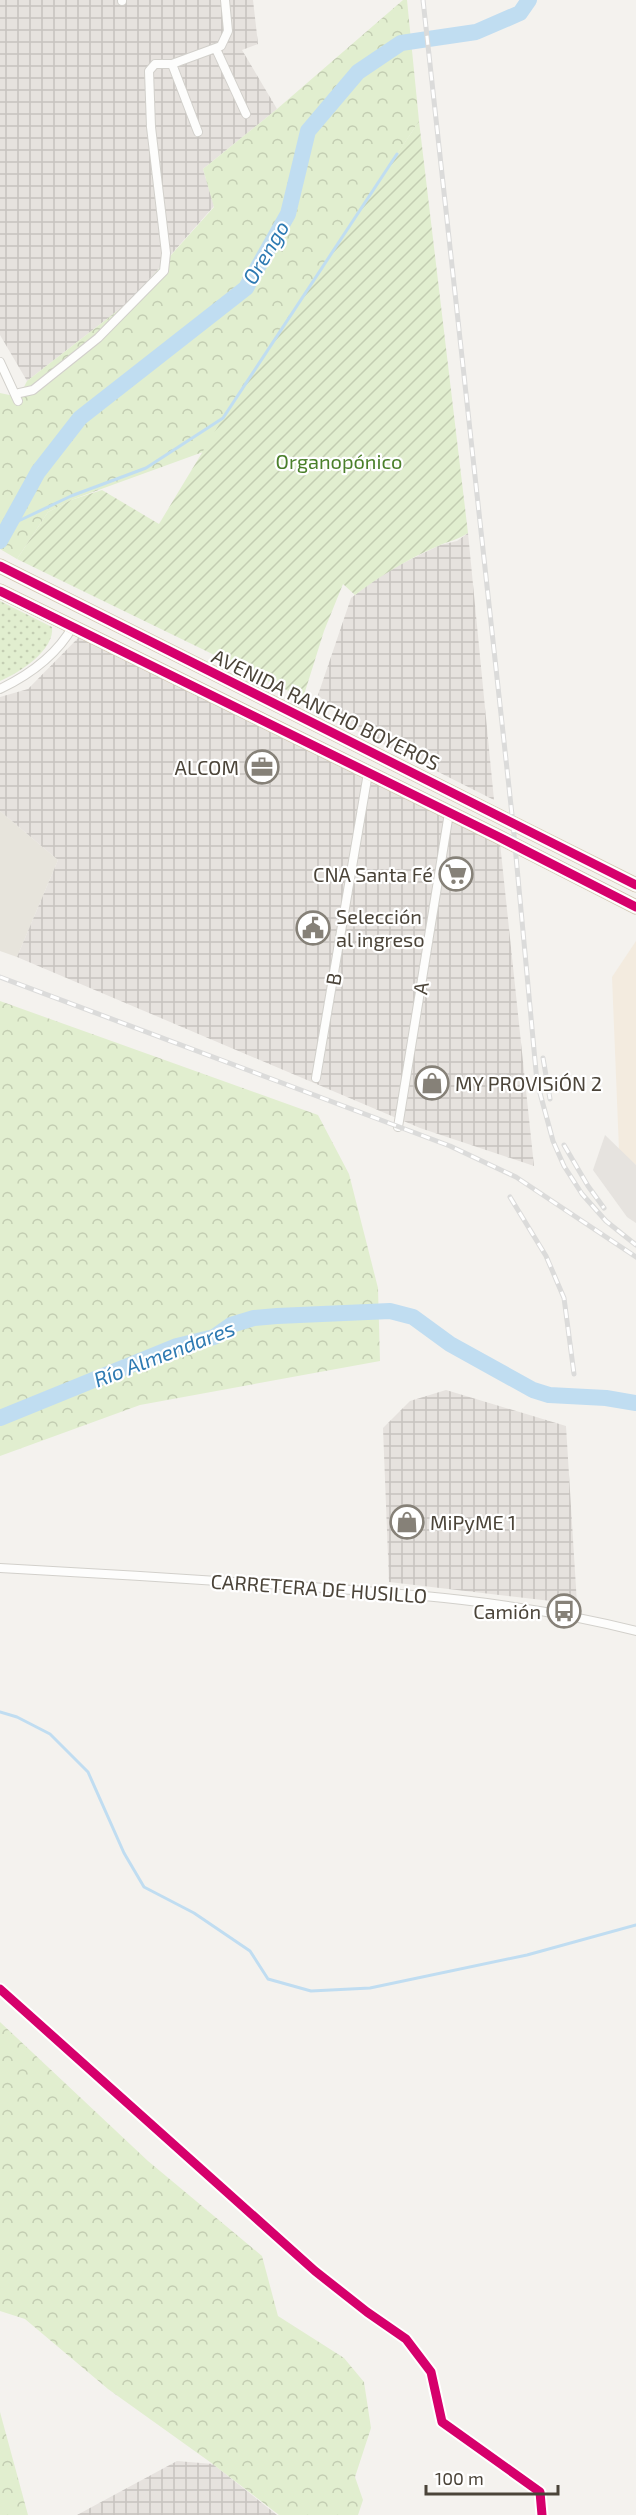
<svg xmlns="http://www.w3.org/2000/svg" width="636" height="2515" font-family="'Exo 2',sans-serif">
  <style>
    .residential { fill: #e7e4dc }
    .commercial { fill: #f3ebdf }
    .industrial { fill: url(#industrial-grid) }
    .grass { fill: url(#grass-dots) }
    .forest { fill: url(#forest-crowns) }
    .garden { fill: url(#garden-furrows) }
    .parking { fill: #e6e3df }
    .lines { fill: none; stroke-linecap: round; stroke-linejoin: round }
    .stream { stroke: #c0ddf1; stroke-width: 3 }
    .river { stroke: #c0ddf1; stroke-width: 16 }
    .minor-casing { stroke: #d2d0cb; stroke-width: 10 }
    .trunk-casing { stroke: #ccbfa9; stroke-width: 15 }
    .minor { stroke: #fdfdfc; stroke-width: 8 }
    .trunk { stroke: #f0ece0; stroke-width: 14 }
    .rail-casing { stroke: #dbdbda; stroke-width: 5 }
    .rail { stroke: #fff; stroke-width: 3; stroke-dasharray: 9; stroke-linecap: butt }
    .cycleway-casing { stroke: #fff; stroke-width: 13 }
    .cycleway { stroke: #d6006c; stroke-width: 9 }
    .labels { text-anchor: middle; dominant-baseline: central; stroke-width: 4.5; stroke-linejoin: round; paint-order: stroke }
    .park-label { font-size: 20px; fill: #4a7f2a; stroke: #fff }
    .street-label { font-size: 20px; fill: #4b4439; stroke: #fff }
    .poi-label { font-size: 20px; fill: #4b4439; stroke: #fff; text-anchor: end }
    .water-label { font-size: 21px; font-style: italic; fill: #2e7ab2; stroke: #fff }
  </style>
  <defs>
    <pattern id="industrial-grid" width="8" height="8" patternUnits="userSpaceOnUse" patternTransform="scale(1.5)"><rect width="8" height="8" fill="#e6e2de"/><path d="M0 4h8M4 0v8" fill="none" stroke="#c7c3bf"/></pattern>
    <pattern id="grass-dots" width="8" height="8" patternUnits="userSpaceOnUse" patternTransform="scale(1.5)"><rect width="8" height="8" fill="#e1eecf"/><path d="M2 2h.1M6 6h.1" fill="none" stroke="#c3cdb2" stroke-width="1.8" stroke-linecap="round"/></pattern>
    <pattern id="forest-crowns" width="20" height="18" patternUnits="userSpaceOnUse" patternTransform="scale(1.5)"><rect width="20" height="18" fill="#e1eecf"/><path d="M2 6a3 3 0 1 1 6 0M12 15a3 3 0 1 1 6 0" fill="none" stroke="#c3cdb2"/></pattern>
    <pattern id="garden-furrows" width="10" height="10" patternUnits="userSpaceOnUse" patternTransform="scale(1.5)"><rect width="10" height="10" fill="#e1eecf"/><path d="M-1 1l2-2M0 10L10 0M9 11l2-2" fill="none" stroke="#c3cdb2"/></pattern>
  </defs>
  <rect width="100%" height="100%" fill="#f4f2ee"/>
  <path class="residential" d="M0,811l58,49 -41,97 -17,-6z"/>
  <path class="commercial" d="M636,941v224l-17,-15 -7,-173z"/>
  <path class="industrial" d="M0,0h253l5,44 -16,6 35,59 -74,60 11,37 -84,95 -103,80 -27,-46z
    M468,533l26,267 -139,-70 -37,-35 33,-97 34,-26 55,-27 17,-4z
    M80,636l420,207 34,323 -114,-38 -403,-171 41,-97 -58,-49v-114l28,-8z
    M446,1390l120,36 11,178 -188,-22 -6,-154 27,-27z
    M177,2461l36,3 64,51h-200z"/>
  <path class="grass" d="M0,601l52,26c3,23 -33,46 -52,54z"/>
  <path class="forest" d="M403,0h4l12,121 -216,331 -132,48 -23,12 -31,47 -17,-10v-156l19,4 8,-16 103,-80 84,-94 -11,-38 74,-60z
    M0,1001l318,114 31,59 29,114 2,73 -240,44 -140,51z
    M0,2022l148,139 114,95 16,60 66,42 20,24 7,46 -16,49 8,23 -5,15h-79l-69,-53 -102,-73 -83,-70 -25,-8z
    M0,2412l28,103h-28z"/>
  <path class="garden" d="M419,121l49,412c-10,7 -19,8 -30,13 -30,13 -57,29 -83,49l-12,-11 -19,47 -21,67 -286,-139 31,-47 23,-12 31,-10 57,34 64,-106z"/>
  <path class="parking" d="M605,1135l31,30v58l-9,-6 -34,-47z"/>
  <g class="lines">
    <path class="stream" d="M10,525l61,-29 75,-28 77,-50 174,-264
      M0,1712l17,5 33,17 38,38 36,81 20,34 50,26 56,38 18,28 43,12 59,-3 157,-33 109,-30"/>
    <path class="river" d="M0,541l38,-69 42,-54 166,-130 42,-74 20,-83 50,-59 43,-29 75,-11 44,-19 9,-13
      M0,1418l177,-72 37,-9 17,-12 23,-7 23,-2 113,-5 23,6 37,27 83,46 16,5 57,3 30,5"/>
    <g class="minor-casing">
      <path id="minor" d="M122,1v-1
        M216,49l30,65
        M172,64l26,68
        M0,362l18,39
        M15,394l18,-4 65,-52 66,-67 2,-18 -15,-126 -2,-56 6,-7h17l49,-18 7,-15 -3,-31
        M0,689c29,-14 57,-34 73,-63
        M316,1078l52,-305
        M398,1127l51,-314
        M0,1568c94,5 187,11 281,17 119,8 239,16 355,46
        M0,1989l315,282 52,41 39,27 25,33 11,50 98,70 2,23"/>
    </g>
    <g class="trunk-casing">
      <path id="trunk" d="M0,566l636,319
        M0,591l497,245 139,71"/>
    </g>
    <use href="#minor" class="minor"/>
    <use href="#trunk" class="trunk"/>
    <g class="rail-casing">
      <path id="rail" d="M423,0l90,824 24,258 16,59 11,25 18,28 24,27 30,24
        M0,977l450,169 66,31 120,80
        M543,1058l7,41
        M564,1145l24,41 16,22
        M510,1197l36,59 18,42 10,76"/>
    </g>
    <use href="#rail" class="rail"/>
    <g class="cycleway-casing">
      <path id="cycleway" d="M0,566l636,319
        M0,591l497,245 139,71
        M0,1989l315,282 52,41 39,27 25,33 11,50 98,70 2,23"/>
    </g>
    <use href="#cycleway" class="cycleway"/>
  </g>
  <defs>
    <g id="office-ring" transform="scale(1.725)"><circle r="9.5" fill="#fff" stroke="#868178" stroke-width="1.5"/><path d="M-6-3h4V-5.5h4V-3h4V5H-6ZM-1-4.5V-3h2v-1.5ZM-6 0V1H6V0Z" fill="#868178"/></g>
    <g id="supermarket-ring" transform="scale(1.725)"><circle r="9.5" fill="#fff" stroke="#868178" stroke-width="1.5"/><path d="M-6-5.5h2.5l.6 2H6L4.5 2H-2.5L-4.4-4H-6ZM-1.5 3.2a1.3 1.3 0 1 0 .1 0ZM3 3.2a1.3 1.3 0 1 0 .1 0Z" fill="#868178"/></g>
    <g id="civic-ring" transform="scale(1.725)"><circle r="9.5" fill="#fff" stroke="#868178" stroke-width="1.5"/><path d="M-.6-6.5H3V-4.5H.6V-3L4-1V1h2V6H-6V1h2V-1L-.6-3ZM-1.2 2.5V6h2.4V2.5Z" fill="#868178"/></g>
    <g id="shop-ring" transform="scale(1.725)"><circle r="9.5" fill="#fff" stroke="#868178" stroke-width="1.5"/><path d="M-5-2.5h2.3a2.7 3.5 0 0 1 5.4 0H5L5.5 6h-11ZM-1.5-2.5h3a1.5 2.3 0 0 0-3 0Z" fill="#868178"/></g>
    <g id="bus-ring" transform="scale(1.725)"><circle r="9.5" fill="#fff" stroke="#868178" stroke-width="1.5"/><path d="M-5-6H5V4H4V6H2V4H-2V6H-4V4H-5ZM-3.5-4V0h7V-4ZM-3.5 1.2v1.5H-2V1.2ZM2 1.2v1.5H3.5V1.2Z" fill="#868178"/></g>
  </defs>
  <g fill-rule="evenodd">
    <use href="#office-ring" x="262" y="767"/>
    <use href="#supermarket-ring" x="456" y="874"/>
    <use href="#civic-ring" x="313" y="928"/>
    <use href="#shop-ring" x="432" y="1083"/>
    <use href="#shop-ring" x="407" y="1522"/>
    <use href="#bus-ring" x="564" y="1611"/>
  </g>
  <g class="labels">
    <g class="park-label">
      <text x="339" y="461">Organopónico</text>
    </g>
    <g class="street-label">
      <text transform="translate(326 709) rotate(26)">AVENIDA RANCHO BOYEROS</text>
      <text transform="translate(333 979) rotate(-80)">B</text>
      <text transform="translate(420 988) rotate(-81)">A</text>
      <text transform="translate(319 1588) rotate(4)">CARRETERA DE HUSILLO</text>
    </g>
    <g class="poi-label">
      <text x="239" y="767">ALCOM</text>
      <text x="433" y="874">CNA Santa Fé</text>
      <text x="336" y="916" text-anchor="start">Selección<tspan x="336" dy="23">al ingreso</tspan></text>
      <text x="455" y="1083" text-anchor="start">MY PROVISiÓN 2</text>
      <text x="430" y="1522" text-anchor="start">MiPyME 1</text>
      <text x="541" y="1611">Camión</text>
    </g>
    <g class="water-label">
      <text transform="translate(265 252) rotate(-59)">Orengo</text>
      <text transform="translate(164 1353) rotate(-21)">Río Almendares</text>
    </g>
  </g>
  <path d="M426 2485v9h132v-9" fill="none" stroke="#4b4439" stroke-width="3"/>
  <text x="435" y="2485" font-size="18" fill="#4b4439" stroke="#ffffff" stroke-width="4.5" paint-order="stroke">100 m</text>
</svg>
